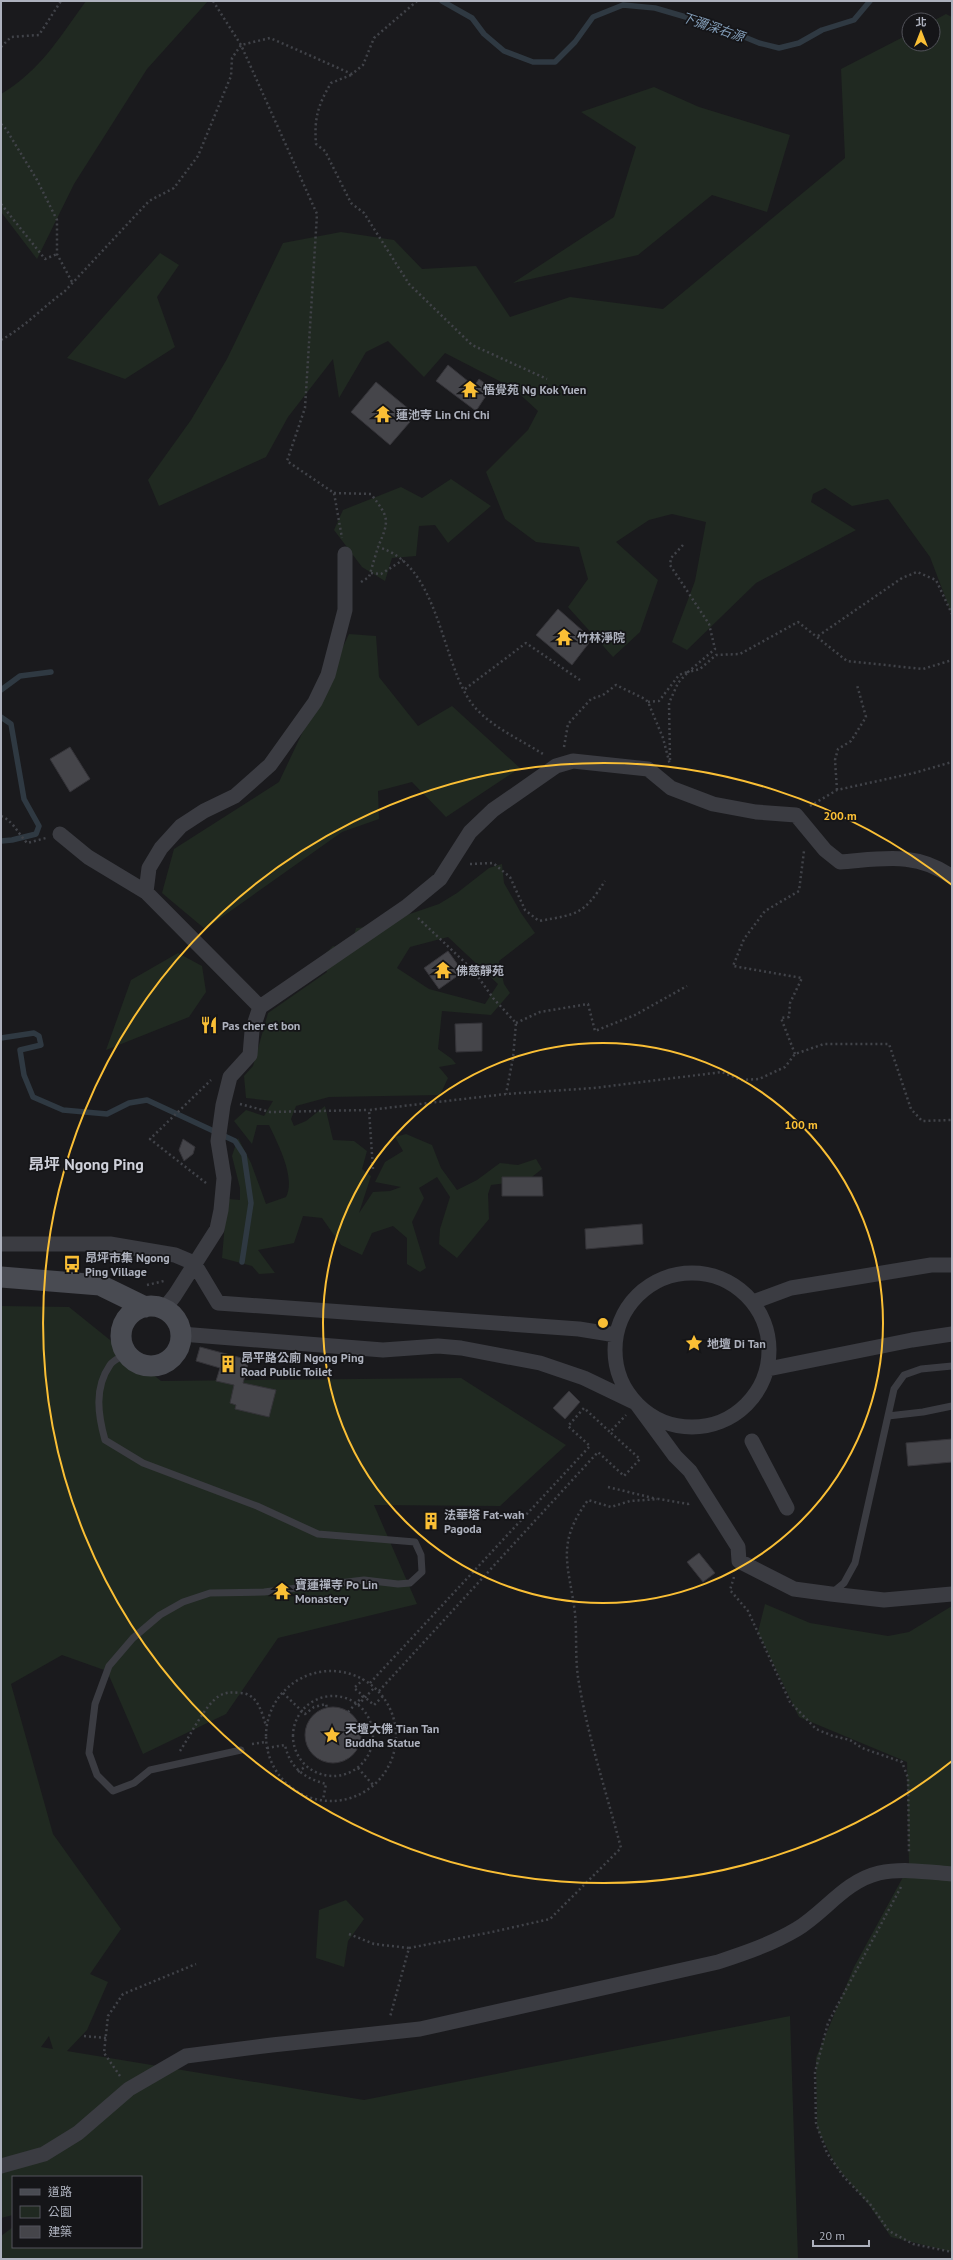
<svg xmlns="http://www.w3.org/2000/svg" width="953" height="2260" font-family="'PT Sans','Noto Sans TC',sans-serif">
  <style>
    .green { fill: #202921; fill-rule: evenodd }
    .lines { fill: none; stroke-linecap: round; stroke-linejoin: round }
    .stream { stroke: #2f3942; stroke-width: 5.5 }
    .building { fill: #45454a; stroke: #353439 }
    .path { stroke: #414349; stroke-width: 2.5; stroke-dasharray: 2 3; stroke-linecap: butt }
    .lane { stroke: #3b3c42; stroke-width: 7 }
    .street { stroke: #3b3c42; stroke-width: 15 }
    .secondary { stroke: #494b52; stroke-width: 21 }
    .ring { fill: none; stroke: #fabf35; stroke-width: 2 }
    .labels { text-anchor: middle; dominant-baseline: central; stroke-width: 3.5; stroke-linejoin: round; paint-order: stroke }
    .poi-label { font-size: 12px; font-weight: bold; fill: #adb1bd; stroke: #151518; text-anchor: start }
    .water-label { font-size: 13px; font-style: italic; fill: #839eb9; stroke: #151518 }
    .district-label { font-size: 16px; font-weight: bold; fill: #ced0d9; stroke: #151518 }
    .centre { fill: #fabf35; stroke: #151518; stroke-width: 2 }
    .ring-label { font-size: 12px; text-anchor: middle; font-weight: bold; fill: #fabf35; stroke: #151518; stroke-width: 3.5; stroke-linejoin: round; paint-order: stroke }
  </style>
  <rect width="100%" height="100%" fill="#1a1a1d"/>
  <path class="green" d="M86,1h122l-61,68 -73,115 -37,75 -36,-47v-118c40,-24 58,-56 85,-93z
    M946,14l6,3v598l-22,-58 -42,-58 -36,7 -27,-18 -12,6 -2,8 45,28 -100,53 -69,67 -15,-8 23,-61 11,-59 -34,-8 -23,6 -33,22 42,38 -18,52 -27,25 -45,-50 20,-28 -9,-32 -43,-5 -31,-23 -19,-47 42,-42 10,-19 -25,-23 -68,-35 -21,24 -36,-36 -22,11 -27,46 -6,-39 -45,58 -22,40 -107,49 -11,-26 43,-60 36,-61 56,-116 58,-11 53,8 28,29 54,-3 34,51 60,-20 93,12 182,-151 -4,-89 68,-35v10h24v-23z
    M654,87l45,20 91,28 -23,77 -55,-17 -74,60 -125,28 101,-66 22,-70 -55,-35z
    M160,253l19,12 -22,32 18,50 -50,32 -58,-21z
    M451,479l40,27 -43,37 -13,-18 -16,1 -3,30 -24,2 -7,23 -23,-14 -28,-37 9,-20 58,-23 21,11z
    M349,634l27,2 3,41 39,49 34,-20 68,62 -74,49 -34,-35 -34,9 1,28 -37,13 -137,97 -43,-36 12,-44 105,-67z
    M502,864l2,19 17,30 14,20 -36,28 5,23 6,9 -19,22 -49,-4 -4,38 14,10 4,5 -17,3 9,11 -8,17 -111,2 -33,9 -5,13 3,7 12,-5 19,-15 8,34 21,1 13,10 -5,18 9,7 -12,37 14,-21 17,-1 11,-4 -26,-5 10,-20 18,-11 -8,-14 11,-3 26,11 9,23 16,22 20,-10 23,-17 18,2 18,-6 6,10 -14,11 -37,5 -3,9 1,25 -32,39 -18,-14 1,-15 10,-32 -13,-20 -18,11 5,10 -12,24 14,46 -6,4 -13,-8v-26l-14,-12 -21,7 -10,22 -21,-10 -19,-27 -19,-2 -9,27 -36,7 17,23 -16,1 -7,-8 -30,-8 5,-59 13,1v-12l-8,-32 6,-18 13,25 15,41 20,-7c10,-19 -8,-53 -17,-72h-12l-5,19 -18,-23 12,-11 18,6 9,-15 -27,-3 -2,-22 9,-10 15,-53 59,-41 -6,-14 12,-12 17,5 6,-23 34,-3 8,-7 41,-14 18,-11 32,-25zM448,937l50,47 -13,20 -56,-15 -32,-21 13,-21z
    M178,953l24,13 4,26 -17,25 -83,33 25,-70z
    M1,1306l68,1 92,74 300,-3 105,67 -66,61 -126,-1 43,99 -139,34 -52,76 -83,40 -36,-83 -45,-16 -51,29 42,150 68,95 -31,45 18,8 -21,48 -20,21 297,49 426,-84 8,243h-797v-23l12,-9v20h128v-70h-128v38l-12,3zM49,2036l4,13 -12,-2z
    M765,1604l45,19 78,13 21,-4 43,-26v646l-61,-15 -22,-32 -33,-39 -19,-38 -1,-70 38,-91 55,-101 -2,-104 -108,-45 -41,-85z
    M346,1900l18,19 -16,22 -4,26 -28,-9 3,-48z"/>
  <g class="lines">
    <path class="stream" d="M442,1l30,17 12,16 20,17 29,11h22l20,-20 18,-25 30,-12 32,3 65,19 39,16 20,5 20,-5 23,-13 32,-10 16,-19
      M1,690l19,-14 31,-4
      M1,717l10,7 13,75 15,27 -3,8 -24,6 -11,1
      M1,1038l33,-5 5,3 2,9 -21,5 4,25 9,22 30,13 44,4 22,-11 18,-3 88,41 9,14 7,48 -9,59"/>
  </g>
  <path class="building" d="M448,365l26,21 5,-7 12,9 -15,23 -40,-30z
    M376,382l40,33 -26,30 -39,-33z
    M558,609l34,30 -20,26 -36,-30z
    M70,747l20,32 -20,13 -20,-33z
    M448,951l15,21 -24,17 -15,-21z
    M482,1023v28l-26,1 -1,-28z
    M183,1139l12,8 -2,7 -9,7 -5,-11z
    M502,1177h40l1,19h-41z
    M642,1224l1,20 -57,5 -1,-20z
    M200,1347l49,13 -6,23 33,7 -7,27 -34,-8 1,-4 -6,-2 4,-18 -18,-4 4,-13 -24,-7z
    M569,1391l11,11 -15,17 -12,-11z
    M952,1439v23l-44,4 -2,-23z
    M699,1553l16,20 -12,9 -16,-20z
    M305 1735a28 28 0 1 1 56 0a28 28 0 1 1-56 0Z"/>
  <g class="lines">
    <path class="path" d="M213,1l28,44 76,169 -12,194 -18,53 47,32 8,45
      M1,47l10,-10 28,-2 22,-34
      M351,75l-20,8c-13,22 -17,35 -15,61l9,7 26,52 13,10 45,71 63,61 75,34
      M1,124l5,5 31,51 20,40v34l15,28
      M1,204l44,55 12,-5
      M1,340c24,-13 42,-33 64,-49l84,-90 25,-13 24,-32 33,-80 1,-18 9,-13 29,-7 82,36 11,-9 11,-27 43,-37
      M334,493l37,1c18,24 19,25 7,53
      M683,545l-12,13 -1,7 39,59 6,25 -27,23 12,-3 16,-14 24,-1 58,-32 49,39 76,8 29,-9
      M371,573l10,1 22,-14
      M361,582l8,-5 9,-30c59,17 62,105 90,151 16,26 50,40 75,56
      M818,636l84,-58 15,-6 19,8 16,34
      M465,689l61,-46 54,37
      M648,702l11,-1 20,-26 8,-3
      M564,747l4,-23 23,-25 12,-4 13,-10 29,14 3,3 15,36 7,27
      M670,760l-1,-57 9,-20 10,-11
      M837,790l-2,-30 3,-11 13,-8 15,-24 -9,-32
      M810,806l27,-16 77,-17 38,-11
      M1,816c11,4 17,17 26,27l19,-5
      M470,864l23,-1 17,14 15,33 14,11c39,-7 44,-6 66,-40
      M418,918l56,53 19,27 23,25 -3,35 -7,36
      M516,1023l24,-11 48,-8 7,27 40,-16 52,-29
      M795,1054l-14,-36 8,-1 1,-14 12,-25 -69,-12 11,-27 21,-28 34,-20 5,-40
      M240,1104l30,8 99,-2
      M373,1169l-4,-59 137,-16 88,-6 128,-16 19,8 18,-1 26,-12 10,-13 29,-10h65l22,65 11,12 30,-1
      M206,1183l-56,-44 61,-59
      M147,1285l17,-4
      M608,1487l49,12
      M734,1577l-4,13 18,21 42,91 26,27 17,7 17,4 12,8 40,14 6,16 1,76
      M266 1736a65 65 0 1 1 130 0a65 65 0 1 1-130 0Z
      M364,1679l-10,9 20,17 9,-9
      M370,1683l220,-237 -22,-20 16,-18 26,24 16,-17
      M379,1691l219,-239 26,24 16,-17 -30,-27
      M283,1693l22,21 9,-7 12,-3 1,4
      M293 1736a40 40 0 1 1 80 0a40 40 0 1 1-80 0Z
      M358,1705l17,-18
      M348,1712l15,-16
      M252,1744l14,-2
      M267,1748l18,-3c5,23 19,33 41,39l-3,16
      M180,1751c10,-15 25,-46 39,-55 7,-4 13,-4 21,-3 17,0 22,19 26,33
      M358,1768l16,18
      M298,1772l8,-6
      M901,1887l-73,136 -13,49 1,51 11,30 17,24 26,27 19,27 24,13 39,8
      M349,1934l25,10 35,4 -19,69
      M409,1948l83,-16 58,-13 71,-71c-15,-57 -34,-114 -43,-171 -3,-21 -1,-43 -3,-64 -6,-48 -20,-68 13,-113l23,7 19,-6 29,-2 29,5 3,-2
      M84,2036l22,2
      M120,2076l-16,-23 4,-37 15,-22 73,-30"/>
    <path class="lane" d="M126,1354c-5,3 -13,6 -16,11 -16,23 -12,50 -5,75l38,23 114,43 61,28 97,8 6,13 1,17 -12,11 -12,1 -34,-4 -100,12 -54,1 -27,9 -23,13 -27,23 -24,28 -14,38 -6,49 8,22 16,16 21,-8 16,-13 91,-20
      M888,1416l35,-4 29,-6
      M832,1593l12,-10 11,-20 39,-174 10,-14 17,-6 31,-3"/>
    <path class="street" d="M345,554v56l-17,65 -13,27 -45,63 -35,31 -31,15 -23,15 -20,22 -12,20 -3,24 114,115 146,-100 34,-28 30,-47 23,-22 63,-44 17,-5 75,8 23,19 42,16 43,8 40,3 29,35 15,12c42,-3 76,-11 112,15
      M60,834l28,23 58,35
      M1,1244h109l65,11 19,8 24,40 361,26 37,6
      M615 1350a77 77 0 1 1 154 0a77 77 0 1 1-154 0Z
      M753,1302l38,-14 140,-23h21
      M164,1309l11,-14 42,-66 4,-19 3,-32 -6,-37 5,-36 7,-28 20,-22 2,-24 8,-24
      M181,1334l202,16 55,-4 23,2 79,15 44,15 52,25 39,53 15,15 48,76 1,14 55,28 37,5 53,6 68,-6
      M768,1369l144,-29 40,-6
      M752,1441l35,67
      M1,2166l43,-12 34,-21 51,-44 57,-33 86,-11 148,-16 298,-67c27,-9 54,-18 79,-33 28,-17 48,-48 82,-56 24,-5 49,-1 73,1"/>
    <path class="secondary" d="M1,1277l99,8 45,22
      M121 1336a30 30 0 1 1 60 0a30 30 0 1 1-60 0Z"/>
  </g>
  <g class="ring">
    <circle cx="603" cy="1323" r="280"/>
    <path d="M952 1761A560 560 0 1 1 952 885"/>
  </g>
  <defs>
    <g id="temple-bare" transform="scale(1.38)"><path d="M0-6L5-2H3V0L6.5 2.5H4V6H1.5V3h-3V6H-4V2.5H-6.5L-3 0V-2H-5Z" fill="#fabf35" stroke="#151518" stroke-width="2.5" paint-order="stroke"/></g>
    <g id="restaurant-bare" transform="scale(1.38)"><path d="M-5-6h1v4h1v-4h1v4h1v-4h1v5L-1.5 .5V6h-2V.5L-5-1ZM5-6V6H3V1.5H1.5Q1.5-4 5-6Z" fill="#fabf35" stroke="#151518" stroke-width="2.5" paint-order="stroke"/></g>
    <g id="bus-bare" transform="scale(1.38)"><path d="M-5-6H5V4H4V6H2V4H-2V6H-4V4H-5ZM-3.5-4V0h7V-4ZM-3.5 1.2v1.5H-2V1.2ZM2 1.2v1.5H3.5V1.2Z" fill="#fabf35" stroke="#151518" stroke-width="2.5" paint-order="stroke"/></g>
    <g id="sight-bare" transform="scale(1.38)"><path d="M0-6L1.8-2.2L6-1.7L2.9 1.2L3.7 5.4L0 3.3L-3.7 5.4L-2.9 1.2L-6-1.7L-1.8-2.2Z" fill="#fabf35" stroke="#151518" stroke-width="2.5" paint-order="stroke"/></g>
    <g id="building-bare" transform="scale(1.38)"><path d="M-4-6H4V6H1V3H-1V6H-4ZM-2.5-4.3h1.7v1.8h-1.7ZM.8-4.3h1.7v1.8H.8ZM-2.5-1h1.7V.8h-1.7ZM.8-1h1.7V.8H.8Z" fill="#fabf35" stroke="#151518" stroke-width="2.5" paint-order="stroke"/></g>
  </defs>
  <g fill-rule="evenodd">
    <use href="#temple-bare" x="470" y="389"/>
    <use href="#temple-bare" x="383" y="414"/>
    <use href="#temple-bare" x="564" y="637"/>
    <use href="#temple-bare" x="443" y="970"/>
    <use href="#restaurant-bare" x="209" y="1025"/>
    <use href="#bus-bare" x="72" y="1264"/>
    <use href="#sight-bare" x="694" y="1343"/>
    <use href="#building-bare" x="228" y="1364"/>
    <use href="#building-bare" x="431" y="1521"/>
    <use href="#temple-bare" x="282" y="1591"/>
    <use href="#sight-bare" x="332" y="1735"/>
  </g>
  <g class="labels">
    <g class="poi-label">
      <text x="483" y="389">悟覺苑 Ng Kok Yuen</text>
      <text x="396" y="414">蓮池寺 Lin Chi Chi</text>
      <text x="577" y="637">竹林淨院</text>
      <text x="456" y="970">佛慈靜苑</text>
      <text x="222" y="1025">Pas cher et bon</text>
      <text x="85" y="1257">昂坪市集 Ngong<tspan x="85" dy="14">Ping Village</tspan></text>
      <text x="707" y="1343">地壇 Di Tan</text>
      <text x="241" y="1357">昂平路公廁 Ngong Ping<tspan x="241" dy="14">Road Public Toilet</tspan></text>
      <text x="444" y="1514">法華塔 Fat-wah<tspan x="444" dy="14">Pagoda</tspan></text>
      <text x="295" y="1584">寶蓮禪寺 Po Lin<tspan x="295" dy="14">Monastery</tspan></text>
      <text x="345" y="1728">天壇大佛 Tian Tan<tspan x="345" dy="14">Buddha Statue</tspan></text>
    </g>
    <g class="water-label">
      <text transform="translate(713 27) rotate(19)">下彌深右源</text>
    </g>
    <g class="district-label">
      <text x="86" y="1164">昂坪 Ngong Ping</text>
    </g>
  </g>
  <circle cx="603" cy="1323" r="6" class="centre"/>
  <g class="ring-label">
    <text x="840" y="820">200 m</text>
    <text x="801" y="1129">100 m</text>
  </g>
  <rect width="953" height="2260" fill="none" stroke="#adb1bd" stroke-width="4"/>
  <rect x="12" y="2176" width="130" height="72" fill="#151518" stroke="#52535a"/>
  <rect x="20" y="2189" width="20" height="6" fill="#494b52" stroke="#52535a"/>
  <text x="48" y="2196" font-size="12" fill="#adb1bd">道路</text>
  <rect x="20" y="2206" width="20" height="12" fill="#202921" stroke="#52535a"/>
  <text x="48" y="2216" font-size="12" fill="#adb1bd">公園</text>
  <rect x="20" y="2226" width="20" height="12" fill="#45454a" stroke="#52535a"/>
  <text x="48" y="2236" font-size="12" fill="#adb1bd">建築</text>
  <g transform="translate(921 32)"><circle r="19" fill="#151518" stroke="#52535a"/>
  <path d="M0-3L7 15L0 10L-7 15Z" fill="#fabf35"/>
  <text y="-6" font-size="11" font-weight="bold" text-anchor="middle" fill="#adb1bd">北</text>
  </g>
  <path d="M813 2240v6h56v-6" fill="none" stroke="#adb1bd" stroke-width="2"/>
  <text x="819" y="2240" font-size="12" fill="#adb1bd" stroke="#151518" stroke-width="3" paint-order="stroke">20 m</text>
</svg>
